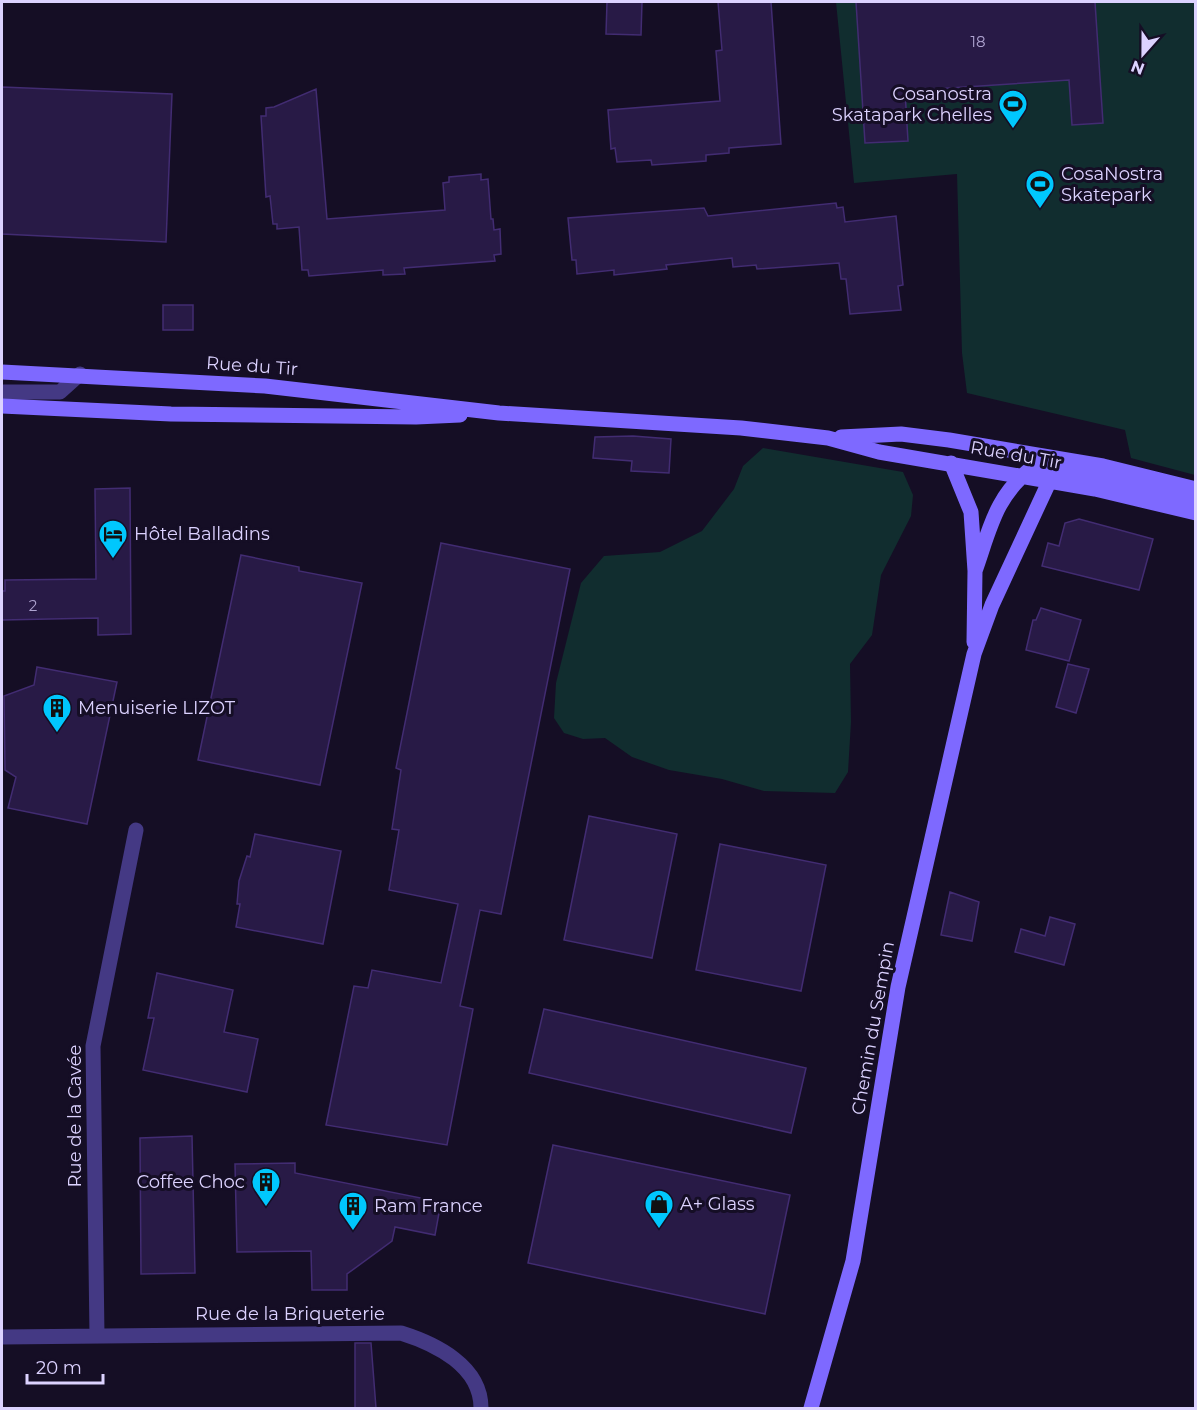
<svg xmlns="http://www.w3.org/2000/svg" width="1197" height="1410" font-family="Montserrat,sans-serif">
  <style>
    .green { fill: #112d2f }
    .building { fill: #281a46; stroke: #422c72; stroke-width: 1.5 }
    .lines { fill: none; stroke-linecap: round; stroke-linejoin: round }
    .street { stroke: #443984; stroke-width: 15 }
    .secondary { stroke: #7e69ff; stroke-width: 15 }
    .labels { text-anchor: middle; dominant-baseline: central; stroke-width: 6; stroke-linejoin: round; paint-order: stroke }
    .number-label { font-size: 15px; fill: #afa4d1 }
    .poi-label { font-size: 18px; fill: #dcd2ff; stroke: #150e25; text-anchor: start }
    .street-label { font-size: 18px; fill: #dcd2ff; stroke: #150e25 }
  </style>
  <rect width="100%" height="100%" fill="#150e25"/>
  <path class="green" d="M836,2h359v473l-64,-17 -6,-28 -158,-37 -5,-40 -5,-179 -103,9z
    M763,448l140,24 10,23 -2,21 -30,59 -9,60 -22,29 1,58 -3,50 -13,21 -71,-2 -42,-12 -53,-9 -37,-13 -27,-19 -22,1 -19,-6 -10,-15 2,-35 25,-100 23,-27 56,-4 42,-21 32,-42 9,-23z"/>
  <path class="building" d="M607,2h35l-1,33 -35,-1z
    M718,2h53l10,142 -52,4v5l-23,2v6l-54,4 -1,-5 -34,2 -2,-14 -4,1 -3,-39 112,-9 -4,-50 6,-1z
    M856,2h239l8,121 -31,2 -3,-45 -164,11 3,50 -43,2z
    M2,87l170,7 -6,148 -164,-8z
    M316,89l11,130 118,-9 -2,-27 6,-1v-5l32,-3v6l7,-1 3,40h2l1,11 6,-1 1,25 -7,1 1,6 -91,7 1,6 -22,1v-5l-74,6 -1,-6h-6l-3,-43 -22,2v-5h-4l-3,-28 -4,1 -5,-81h5v-8l8,-1z
    M836,203l1,5 6,-1 2,15 51,-6 7,69 -5,1 3,24 -51,4 -4,-35h-5l-2,-16 -82,6 -1,-4 -23,2 -1,-9 -66,7 1,4 -53,6v-5l-37,4 -1,-14h-4l-4,-42 136,-10 4,8z
    M163,305h30v25h-30z
    M633,436l38,3 -2,34 -38,-2 1,-10 -39,-3 2,-21z
    M130,488l1,146 -33,1v-17l-96,2v-29h3v-11l91,-1 -1,-90z
    M1079,519l74,20 -14,51 -97,-24 6,-23 11,3 6,-23z
    M441,543l129,26 -69,345 -21,-4 -20,96 13,3 -26,136 -121,-20 28,-139 14,2 4,-18 69,13 17,-79 -69,-14 10,-60 -7,-1 9,-59 -5,-2z
    M241,555l58,12v4l63,12 -42,202 -122,-25z
    M1041,608l40,12 -12,41 -43,-11 7,-30h3z
    M1068,664l21,5 -13,44 -20,-6z
    M37,667l80,15 -30,142 -79,-16 8,-31 -11,-7 -1,-74 30,-11z
    M589,816l88,18 -25,124 -88,-18z
    M255,834l86,17 -18,93 -87,-17 4,-23h-3l2,-23 8,-25 3,1z
    M720,844l106,21 -25,126 -105,-21z
    M950,892l29,10 -7,39 -31,-6z
    M1050,917l25,7 -11,41 -49,-13 6,-23 24,7z
    M157,973l76,17 -9,42 34,7 -11,53 -104,-22 11,-52h-6z
    M544,1009l262,59 -15,65 -262,-60z
    M192,1136l3,137 -54,1 -1,-136z
    M553,1145l237,50 -25,119 -237,-51z
    M295,1163v10l146,29 -6,33 -40,-8 -3,14 -45,33v16h-35l-1,-39 -74,1 -2,-88z
    M355,1343h16l5,65h-21z"/>
  <g class="lines">
    <path class="street" d="M2,392h58l20,-18
      M97,1335l-4,-289 43,-216
      M2,1337l399,-4c35,11 80,33 80,75"/>
    <path class="secondary" d="M2,372l263,14 234,27 242,15 87,10 51,14 216,37 101,24
      M2,406l169,8 245,3 44,-2
      M841,437l60,-3 48,6 154,26 93,23
      M951,463l20,49 4,59 -1,71
      M975,571c15,-42 20,-75 58,-104l59,8 104,25
      M811,1408l42,-147 45,-274 76,-333 18,-49 58,-125"/>
  </g>
  <defs>
    <g id="stadium-pin" transform="scale(1.5)"><path d="M0 17L-7.5 6A9.5 9.5 0 1 1 7.5 6Z" fill="#00c7fd" stroke="#150e25"/><path d="M0-5a6.5 5 0 1 0 0 10a6.5 5 0 1 0 0-10ZM-3.5-1.8h7v3.6h-7Z" fill="#111"/></g>
    <g id="hotel-pin" transform="scale(1.5)"><path d="M0 17L-7.5 6A9.5 9.5 0 1 1 7.5 6Z" fill="#00c7fd" stroke="#150e25"/><path d="M-6-4.5h1.5V1H6V5H4.5V3h-9V5H-6ZM-4 0a1.8 1.8 0 1 1 3.6 0ZM.5 0V-2.5h3Q6-2.5 6 0Z" fill="#111"/></g>
    <g id="building-pin" transform="scale(1.5)"><path d="M0 17L-7.5 6A9.5 9.5 0 1 1 7.5 6Z" fill="#00c7fd" stroke="#150e25"/><path d="M-4-6H4V6H1V3H-1V6H-4ZM-2.5-4.3h1.7v1.8h-1.7ZM.8-4.3h1.7v1.8H.8ZM-2.5-1h1.7V.8h-1.7ZM.8-1h1.7V.8H.8Z" fill="#111"/></g>
    <g id="shop-pin" transform="scale(1.5)"><path d="M0 17L-7.5 6A9.5 9.5 0 1 1 7.5 6Z" fill="#00c7fd" stroke="#150e25"/><path d="M-5-2.5h2.3a2.7 3.5 0 0 1 5.4 0H5L5.5 6h-11ZM-1.5-2.5h3a1.5 2.3 0 0 0-3 0Z" fill="#111"/></g>
  </defs>
  <g fill-rule="evenodd">
    <use href="#stadium-pin" x="1013" y="104"/>
    <use href="#stadium-pin" x="1040" y="184"/>
    <use href="#hotel-pin" x="113" y="534"/>
    <use href="#building-pin" x="57" y="708"/>
    <use href="#building-pin" x="266" y="1182"/>
    <use href="#shop-pin" x="659" y="1204"/>
    <use href="#building-pin" x="353" y="1206"/>
  </g>
  <g class="labels">
    <g class="number-label">
      <text x="978" y="41">18</text>
      <text x="33" y="605">2</text>
    </g>
    <g class="poi-label">
      <text x="992" y="94" text-anchor="end">Cosanostra<tspan x="992" dy="21">Skatapark Chelles</tspan></text>
      <text x="1061" y="174">CosaNostra<tspan x="1061" dy="21">Skatepark</tspan></text>
      <text x="134" y="534">Hôtel Balladins</text>
      <text x="78" y="708">Menuiserie LIZOT</text>
      <text x="245" y="1182" text-anchor="end">Coffee Choc</text>
      <text x="680" y="1204">A+ Glass</text>
      <text x="374" y="1206">Ram France</text>
    </g>
    <g class="street-label">
      <text transform="translate(252 366) rotate(4)">Rue du Tir</text>
      <text transform="translate(1016 455) rotate(10)">Rue du Tir</text>
      <text transform="translate(873 1028) rotate(-80)">Chemin du Sempin</text>
      <text transform="translate(75 1116) rotate(-90)">Rue de la Cavée</text>
      <text x="290" y="1314">Rue de la Briqueterie</text>
    </g>
  </g>
  <rect width="1197" height="1410" fill="none" stroke="#dcd2ff" stroke-width="6"/>
  <g transform="translate(1143 54) rotate(201)" stroke="#150e25" stroke-width="4.5" paint-order="stroke">
  <path d="M0-4.5L10 22L0 15L-10 22Z" fill="#dcd2ff"/>
  <text y="-9" font-size="16" font-weight="bold" text-anchor="middle" fill="#dcd2ff">N</text>
  </g>
  <path d="M27 1374v9h76v-9" fill="none" stroke="#dcd2ff" stroke-width="3"/>
  <text x="36" y="1374" font-size="18" fill="#dcd2ff" stroke="#150e25" stroke-width="4.5" paint-order="stroke">20 m</text>
</svg>
